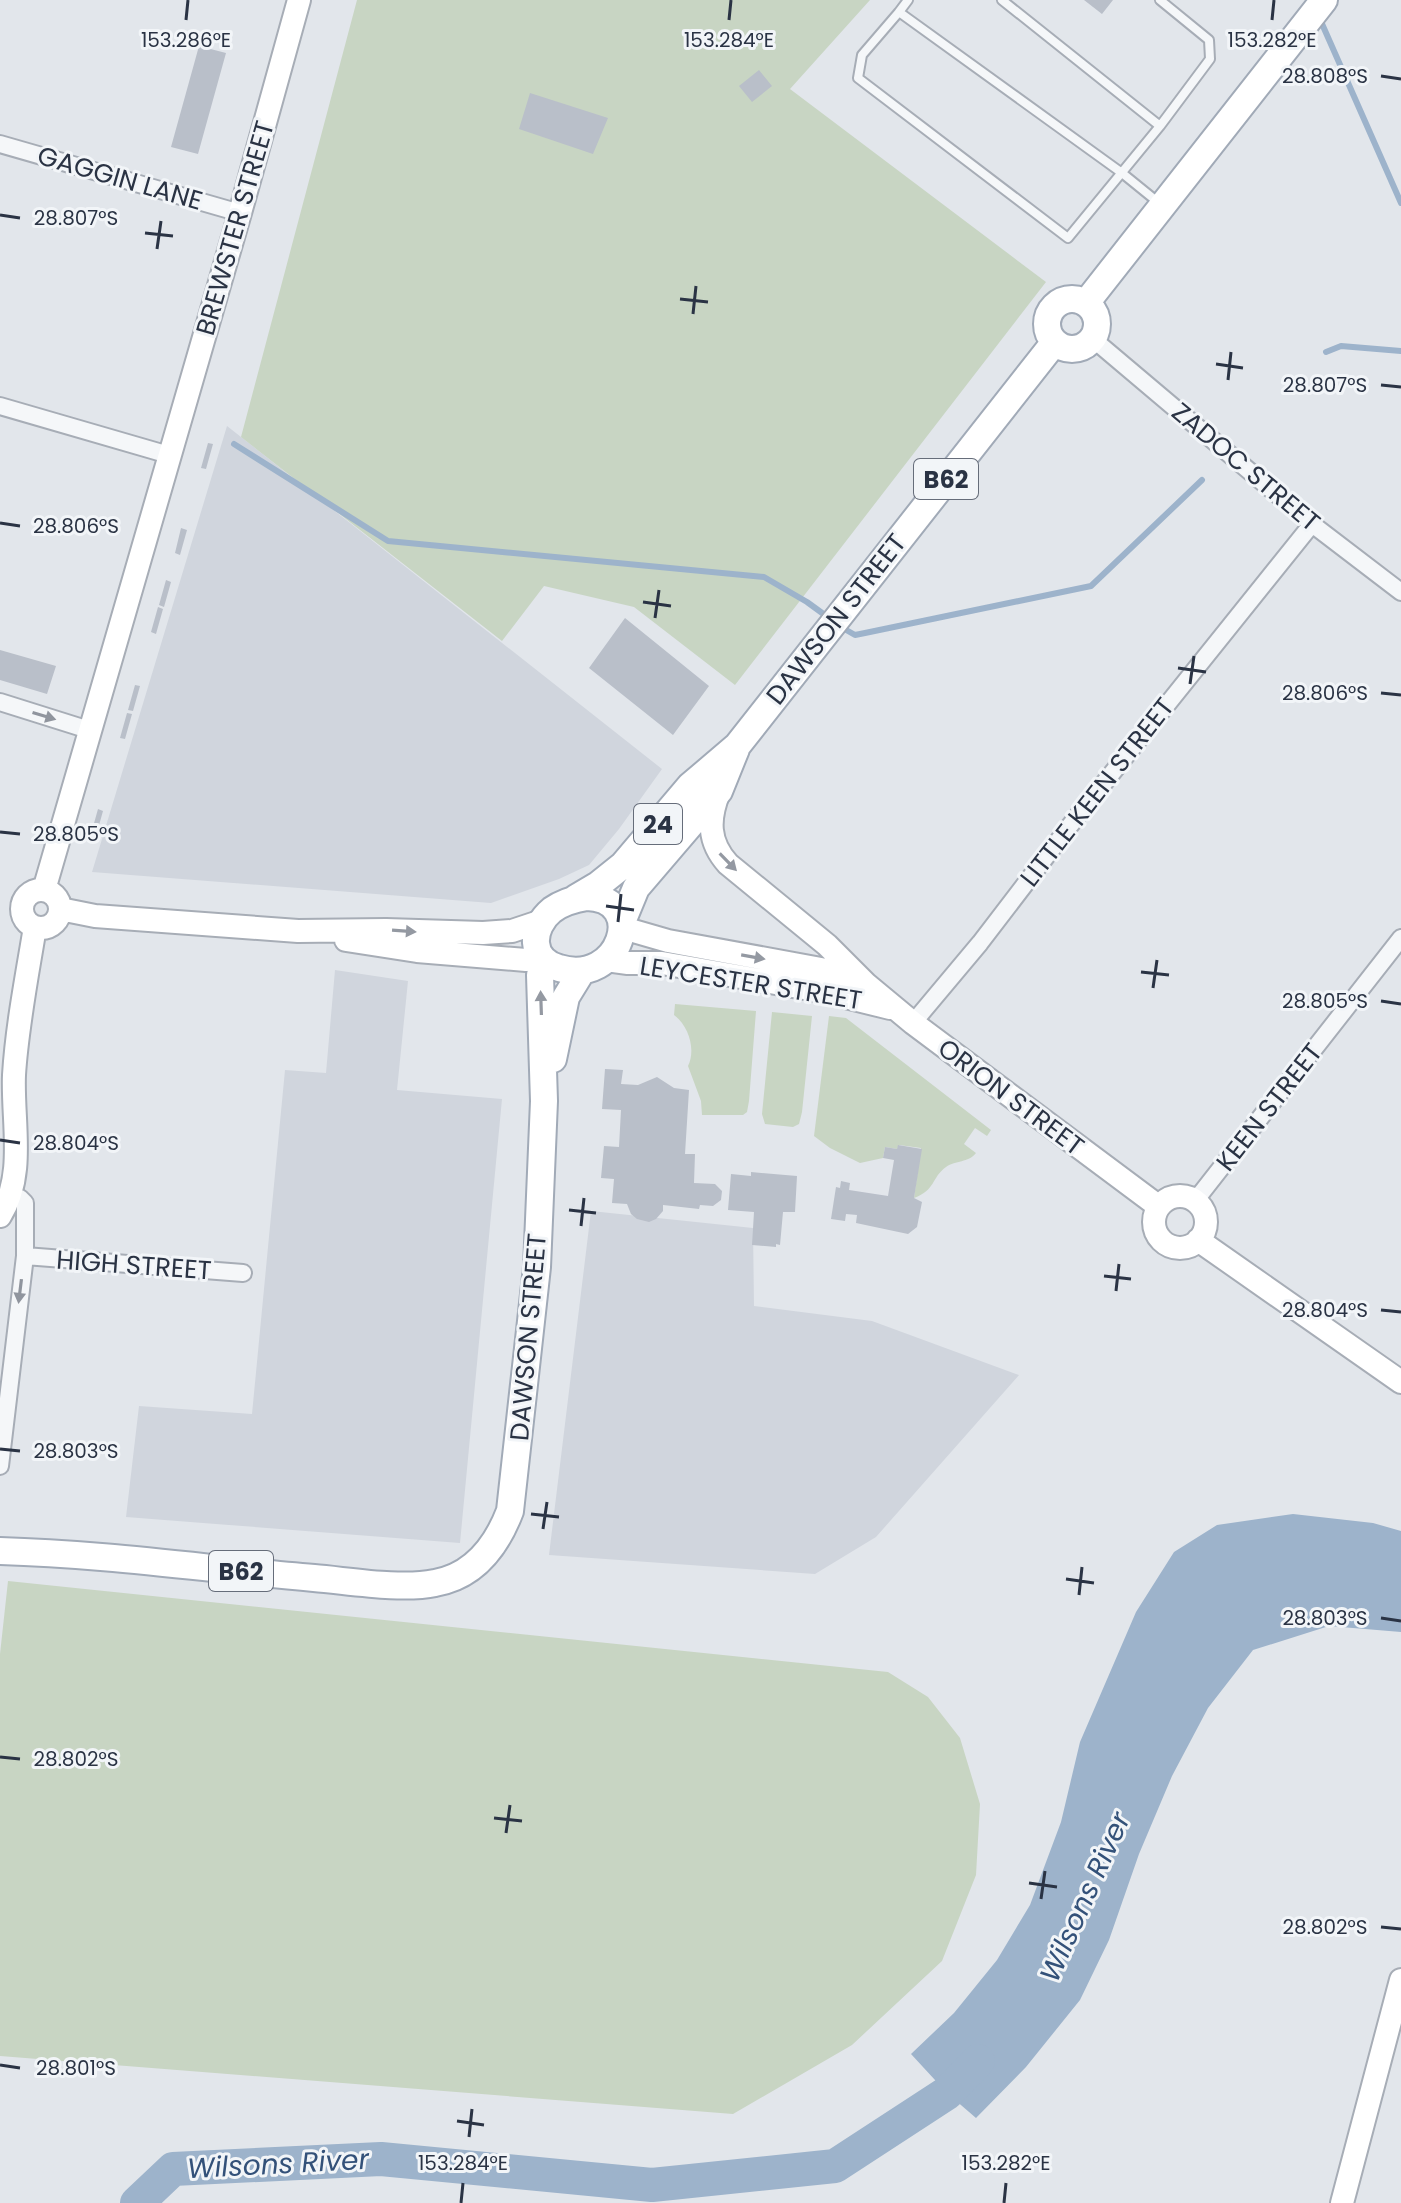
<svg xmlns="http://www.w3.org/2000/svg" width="1401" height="2203" font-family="Poppins,sans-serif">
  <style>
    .built { fill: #d0d5dd }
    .green { fill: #c8d5c3 }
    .water { fill: #9db3cb }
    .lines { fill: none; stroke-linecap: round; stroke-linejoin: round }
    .stream { stroke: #9db3cb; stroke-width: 6 }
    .river { stroke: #9db3cb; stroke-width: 34 }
    .building { fill: #b9bfc9 }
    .lane-casing { stroke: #a7adb6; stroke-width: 12 }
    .street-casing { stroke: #a7adb6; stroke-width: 20 }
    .secondary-casing { stroke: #a7adb6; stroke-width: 26 }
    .primary-casing { stroke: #a1aab7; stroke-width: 30 }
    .lane { stroke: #f5f7f9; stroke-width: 8 }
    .street { stroke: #f5f7f9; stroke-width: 16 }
    .secondary { stroke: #fff; stroke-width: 22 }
    .primary { stroke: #fff; stroke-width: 26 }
    .oneway { fill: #90959e }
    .oneway2 { fill: #9499a2 }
    .ticks { fill: none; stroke: #2a3344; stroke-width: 3 }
    .labels { text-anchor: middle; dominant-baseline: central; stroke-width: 6; stroke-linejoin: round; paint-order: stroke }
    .shield { fill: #f2f5f8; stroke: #666d7a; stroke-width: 2 }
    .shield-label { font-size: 24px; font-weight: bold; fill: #2a3344 }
    .street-label { font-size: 26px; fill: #2a3344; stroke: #f2f5f8 }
    .water-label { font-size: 28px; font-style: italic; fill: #335179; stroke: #f2f5f8 }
    .ticks-label { font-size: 20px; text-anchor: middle; fill: #2a3344; stroke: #f2f5f8; stroke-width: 6; stroke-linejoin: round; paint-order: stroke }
  </style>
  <rect width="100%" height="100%" fill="#e2e6eb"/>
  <path class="built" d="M227,426l435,343 -43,60 -30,36 -30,14 -68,24 -399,-31z
    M335,970l73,11 -11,109 105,9 -42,444 -334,-26 13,-111 113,8 33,-344 41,3z
    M591,1211l162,17 1,78 118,15 147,54 -143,162 -61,37 -266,-19z"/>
  <path class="green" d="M357,0h513l-80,89 256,193 -311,403 -101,-78 -90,-21 -42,55 -261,-204z
    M675,1004l81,7 -7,90 -2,11 -4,3h-41l-1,-14 -13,-35c8,-16 1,-40 -14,-51z
    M772,1012l40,4 -10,96 -3,12 -6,3 -28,-3 -3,-10z
    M829,1016l17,2 145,112 -4,6 -12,-8 -11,16 12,9c-8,10 -20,7 -30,14 -15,11 -10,23 -32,31l7,-50 -22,-3 -2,4 -12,-2 -2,11 -23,5 -30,-15 -16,-12z
    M8,1581l880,91 40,25 32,41 20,66 -4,71 -34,86 -90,84 -119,69 -733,-58v-402z"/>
  <path class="water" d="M1293,1514l80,9 28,8v101l-72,-6 -76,24 -45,58 -36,68 -33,78 -30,86 -29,60 -54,67 -50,51 -29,-25 -36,-39 43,-41 43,-53 33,-55 31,-83 19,-80 56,-130 38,-60 43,-27z"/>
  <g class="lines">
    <path class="stream" d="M1319,17l82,186
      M1326,352l15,-6 60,5
      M234,444l154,97 376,36 43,25 22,16
      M841,627l14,8 10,-2 226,-47 111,-106"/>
    <path class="river" d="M137,2203l36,-34 208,-10 271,26 183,-19 112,-73 31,-32"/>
  </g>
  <path class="building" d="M1084,0h29l-11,14z
    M199,46l27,7 -28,101 -27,-7z
    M759,70l13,16 -20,16 -13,-16z
    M530,93l78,25 -15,36 -74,-25z
    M208,443l5,1 -7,25 -5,-1z
    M181,528l6,2 -7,25 -5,-2z
    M166,580l5,2 -7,25 -5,-2z
    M158,607l5,2 -7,25 -5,-2z
    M625,618l84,68 -36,49 -84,-67z
    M0,650l56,16 -9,28 -47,-14z
    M135,685l5,1 -7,25 -5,-1z
    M127,713l5,1 -7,25 -5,-1z
    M98,809l5,2 -7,25 -5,-2z
    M605,1069l18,1 -2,14 17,1 19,-8 17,11 15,2 -4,64h10l-1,29 21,1 7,7 -1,9 -8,6 -13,-1 -1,4 -36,-4v6l-7,8 -7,3 -12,-3 -6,-5 -4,-10 -15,-1 2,-24 -13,-1 3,-32 15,1 2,-37 -19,-1z
    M898,1145l24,4 -8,49 8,4 -5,25 -9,7 -52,-11 1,-8 -11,-1 -1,7 -14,-2 5,-32 4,1 1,-7 9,2 -1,7 39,6 6,-36 -11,-2 2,-11 12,2z
    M751,1172l46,4 -2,36h-12l-3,33 -4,-1v3l-24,-2 2,-33 -26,-2 3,-36 20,2z"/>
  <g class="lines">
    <g class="lane-casing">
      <path id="lane" d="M908,0l-9,12 223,161 37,30
        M1002,0l158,126
        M899,12l-37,43 -4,23 210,160 92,-112 50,-67 -1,-19 -49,-40"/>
    </g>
    <g class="street-casing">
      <path id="street" d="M0,144l240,69
        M1093,339l219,185 89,68
        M0,406l169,49
        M0,702l89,28
        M913,1023l67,-80 88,-115 244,-304
        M1195,1201l206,-263
        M25,1256l218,17
        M0,1466l25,-210v-53l-5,-5 -11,-1"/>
    </g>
    <g class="secondary-casing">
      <path id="secondary" d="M719,792c-11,27 -11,50 9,72l99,81 39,39 47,39 245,183
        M44,890l196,-677 59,-213
        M22 909a19 19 0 1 1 38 0a19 19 0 1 1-38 0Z
        M60,909l35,7 203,15 88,-1 97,3 29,-2 30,-10
        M623,928l45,13 153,28 40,13
        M346,940l71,11 109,9 13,-3
        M606,960l22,3h34l159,28 69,17
        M1154 1222a26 26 0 1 1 52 0a26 26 0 1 1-52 0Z
        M0,1216c26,-41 12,-95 14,-141 3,-49 13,-99 21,-148
        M1198,1240l203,142
        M1342,2203l59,-223"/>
    </g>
    <g class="primary-casing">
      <path id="primary" d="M1047 324a25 25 0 1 1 50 0a25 25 0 1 1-50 0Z
        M1086,303l238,-303
        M587,897c62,2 33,90 -28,71 -30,-8 -29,-40 -7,-58 11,-8 22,-11 35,-13z
        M576,898l22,-13 25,-20 67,-79 47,-40 317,-403
        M622,922l14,-34 83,-97 17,-42
        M553,1059l13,-62 16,-26
        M0,1551c105,3 209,18 314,27 36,3 87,12 121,5 40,-7 62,-38 75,-72l27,-244 7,-166 -4,-126 6,-12"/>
    </g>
    <use href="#lane" class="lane"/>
    <use href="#street" class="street"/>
    <use href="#secondary" class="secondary"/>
    <use href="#primary" class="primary"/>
  </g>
  <defs><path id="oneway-solid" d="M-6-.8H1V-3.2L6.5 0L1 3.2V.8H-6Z" transform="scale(2)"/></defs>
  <g class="oneway">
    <use href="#oneway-solid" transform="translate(44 716) rotate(17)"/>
    <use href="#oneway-solid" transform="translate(20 1291) rotate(97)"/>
  </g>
  <g class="oneway2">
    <use href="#oneway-solid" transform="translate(728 862) rotate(46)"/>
    <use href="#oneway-solid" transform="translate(404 931) rotate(4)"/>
    <use href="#oneway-solid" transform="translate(753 957) rotate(10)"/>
    <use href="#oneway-solid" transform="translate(541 1003) rotate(-92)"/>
  </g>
  <path class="ticks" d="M186,20l2,-20M729,20l2,-20M1272,20l2,-20M1381,76l20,3M0,215l20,3M145,233l28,3M157,249l4,-28M680,299l28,3M693,314l3,-28M1216,364l27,4M1228,380l3,-28M1381,385l20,2M0,523l20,3M643,602l28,4M655,618l4,-28M1178,668l28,4M1190,684l4,-28M1381,693l20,2M0,832l20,2M606,906l28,4M618,922l3,-28M1141,972l28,3M1153,988l4,-28M1381,1001l20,3M0,1140l20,3M569,1210l27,3M581,1226l3,-28M1104,1276l27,3M1116,1291l3,-27M1381,1310l20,2M0,1449l20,2M531,1514l28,3M543,1529l4,-27M1066,1579l28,4M1079,1595l3,-28M1381,1618l20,3M0,1757l20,2M494,1818l28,3M506,1833l4,-28M1029,1883l28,4M1041,1899l4,-28M1381,1927l20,2M0,2065l20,3M457,2121l27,4M469,2137l3,-28M461,2203l2,-20M1004,2203l2,-20"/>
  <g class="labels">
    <g class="shield">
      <rect x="914" y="459" width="64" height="40" rx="6"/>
      <rect x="634" y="804" width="48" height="40" rx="6"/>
      <rect x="209" y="1551" width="64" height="40" rx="6"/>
    </g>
    <g class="shield-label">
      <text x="946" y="479">B62</text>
      <text x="658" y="824">24</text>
      <text x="241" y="1571">B62</text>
    </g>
    <g class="street-label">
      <text transform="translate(120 178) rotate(16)">GAGGIN LANE</text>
      <text transform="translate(235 228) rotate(-74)">BREWSTER STREET</text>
      <text transform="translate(1246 467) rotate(40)">ZADOC STREET</text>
      <text transform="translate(836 619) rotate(-52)">DAWSON STREET</text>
      <text transform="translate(1097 792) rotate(-52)">LITTLE KEEN STREET</text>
      <text transform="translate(751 983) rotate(9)">LEYCESTER STREET</text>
      <text transform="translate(1011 1097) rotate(37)">ORION STREET</text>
      <text transform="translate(1269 1107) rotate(-52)">KEEN STREET</text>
      <text transform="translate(134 1265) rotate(4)">HIGH STREET</text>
      <text transform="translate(528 1337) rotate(-85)">DAWSON STREET</text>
    </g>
    <g class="water-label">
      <text transform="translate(1085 1897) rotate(-66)">Wilsons River</text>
      <text transform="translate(278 2164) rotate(-3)">Wilsons River</text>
    </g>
  </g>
  <g class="ticks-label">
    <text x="186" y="47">153.286°E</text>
    <text x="729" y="47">153.284°E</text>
    <text x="1272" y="47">153.282°E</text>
    <text x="1325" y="83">28.808°S</text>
    <text x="76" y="225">28.807°S</text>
    <text x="1325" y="392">28.807°S</text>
    <text x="76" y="533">28.806°S</text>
    <text x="1325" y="700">28.806°S</text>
    <text x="76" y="841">28.805°S</text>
    <text x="1325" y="1008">28.805°S</text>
    <text x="76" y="1150">28.804°S</text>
    <text x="1325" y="1317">28.804°S</text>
    <text x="76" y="1458">28.803°S</text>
    <text x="1325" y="1625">28.803°S</text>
    <text x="76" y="1766">28.802°S</text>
    <text x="1325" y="1934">28.802°S</text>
    <text x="76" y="2075">28.801°S</text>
    <text x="463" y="2170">153.284°E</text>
    <text x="1006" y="2170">153.282°E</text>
  </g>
</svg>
